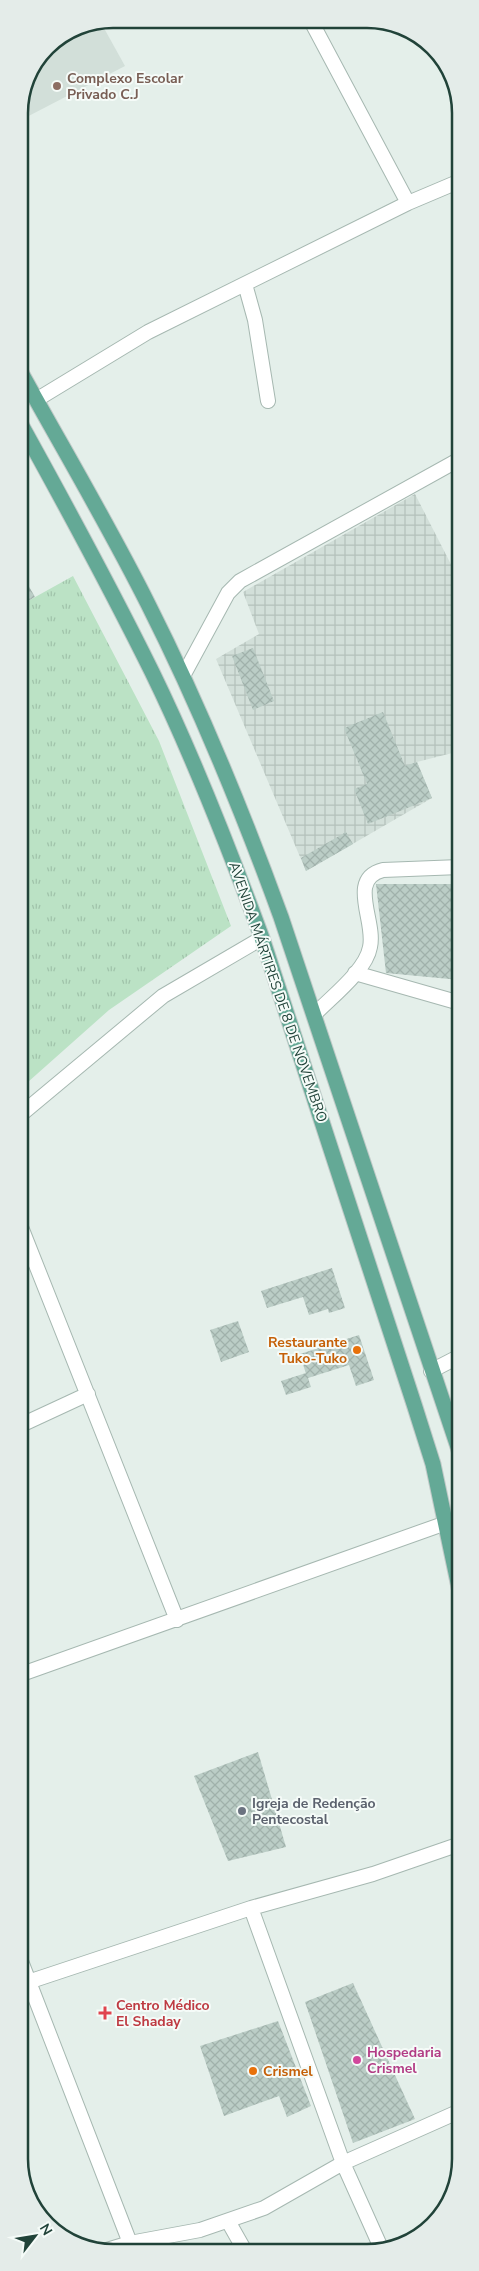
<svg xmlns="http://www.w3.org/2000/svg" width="479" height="2271" font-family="'Nunito Sans',sans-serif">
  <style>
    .built { fill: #d2dfd9 }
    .industrial { fill: url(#industrial-grid) }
    .grass { fill: url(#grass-tufts) }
    .building { fill: url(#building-cross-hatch) }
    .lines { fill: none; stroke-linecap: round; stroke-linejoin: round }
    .street-casing { stroke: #a6b8b1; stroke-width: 16 }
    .primary-casing { stroke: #c1cac8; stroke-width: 17 }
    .street { stroke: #fff; stroke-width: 14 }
    .primary { stroke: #64a996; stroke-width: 15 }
    .education-dot { fill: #8d6e63; stroke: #f5fbf8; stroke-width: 2 }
    .food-dot { fill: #e8710a; stroke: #f5fbf8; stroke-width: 2 }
    .worship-dot { fill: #6b7280; stroke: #f5fbf8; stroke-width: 2 }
    .health-dot { fill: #e0444e; stroke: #f5fbf8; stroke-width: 2 }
    .hotel-dot { fill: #d1479c; stroke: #f5fbf8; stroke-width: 2 }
    .labels { text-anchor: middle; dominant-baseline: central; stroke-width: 4; stroke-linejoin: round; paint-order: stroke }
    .education-label { font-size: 14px; font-weight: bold; fill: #785e54; stroke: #f5fbf8; text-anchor: start }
    .street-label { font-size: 14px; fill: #214339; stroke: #f5fbf8 }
    .food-label { font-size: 14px; font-weight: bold; fill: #c56008; stroke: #f5fbf8; text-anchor: end }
    .worship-label { font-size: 14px; font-weight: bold; fill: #5b616d; stroke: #f5fbf8; text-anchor: start }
    .health-label { font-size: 14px; font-weight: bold; fill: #be3a42; stroke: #f5fbf8; text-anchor: start }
    .hotel-label { font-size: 14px; font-weight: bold; fill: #b23c85; stroke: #f5fbf8; text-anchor: start }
    .rim { fill: none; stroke: #214339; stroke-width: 2.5 }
  </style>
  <defs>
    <pattern id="industrial-grid" width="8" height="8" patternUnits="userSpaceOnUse" patternTransform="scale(1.25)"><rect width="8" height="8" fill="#d2dfd9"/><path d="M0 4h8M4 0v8" fill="none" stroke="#b4c1bb"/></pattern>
    <pattern id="grass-tufts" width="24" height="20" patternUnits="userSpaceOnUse" patternTransform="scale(1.25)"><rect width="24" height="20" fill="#bbe2c5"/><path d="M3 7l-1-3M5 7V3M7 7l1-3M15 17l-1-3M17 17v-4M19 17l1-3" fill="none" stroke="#a0c3aa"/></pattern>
    <pattern id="building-cross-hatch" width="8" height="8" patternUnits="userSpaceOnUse" patternTransform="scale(1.25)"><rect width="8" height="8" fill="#bbcdc6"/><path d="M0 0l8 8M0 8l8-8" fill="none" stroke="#a0b1ab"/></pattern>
  </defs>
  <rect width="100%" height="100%" fill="#e4efea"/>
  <path class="built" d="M100,21l25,45 -106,55v-15l27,-60 31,-20z"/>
  <path class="industrial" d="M415,494l45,88v169l-43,11 15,36 -126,73 -90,-212 43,-25 -16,-42z"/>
  <path class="grass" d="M73,576l86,165 72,185 -122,84 -90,80v-484z"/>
  <path class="building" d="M19,569l16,28 -16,9z
    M253,648l21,53 -21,9 -21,-54z
    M383,712l22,54 12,-4 15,36 -64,26 -14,-35 13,-5 -23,-56z
    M346,832l7,12 -47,27 -5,-13z
    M376,884h84v96l-74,-7z
    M332,1268l13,40 -16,5 -1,-4 -19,6 -6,-18 -36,11 -6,-17z
    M238,1321l11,31 -28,10 -11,-32z
    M359,1335l15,45 -18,6 -7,-21 -41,13 3,9 -25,8 -5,-14 25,-8v1l-6,-20z
    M258,1752l28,95 -58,14 -34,-85z
    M353,1983l62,136 -62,24 -48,-141z
    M278,2021l33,85 -24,11 -8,-21 -55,20 -24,-70z"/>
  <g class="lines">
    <g class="street-casing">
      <path id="street" d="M311,21l97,182
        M245,284l10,36 13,81
        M36,400l112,-68 260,-129 52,-22
        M183,676l45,-83 12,-12 220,-122
        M355,973l105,30
        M314,1015c16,-17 52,-44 56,-68 6,-26 -23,-68 13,-77l77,-3
        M19,1116l144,-120 99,-58
        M19,1222l158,398
        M431,1371l29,-15
        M19,1426l69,-32
        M19,1675l427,-152
        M251,1908l92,255 39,87
        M19,1956l111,287
        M19,1985l232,-77 122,-34 87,-30
        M228,2221l17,30
        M107,2250l23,-7 70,-13 64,-22 79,-45 117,-52"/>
    </g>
    <g class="primary-casing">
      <path id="primary" d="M19,369c43,78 89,155 129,235 51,101 94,206 133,313l179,536
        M19,421c46,83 91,166 133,251 42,86 77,176 110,266l152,466 19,60 27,128"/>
    </g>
    <use href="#street" class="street"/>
    <use href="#primary" class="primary"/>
  </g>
  <circle class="education-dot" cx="57" cy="86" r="5"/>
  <g class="food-dot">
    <circle cx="357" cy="1350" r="5"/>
    <circle cx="253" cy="2071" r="5"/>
  </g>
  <circle class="worship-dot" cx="242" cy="1811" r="5"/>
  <path class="health-dot" d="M102.5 2005.5h5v5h5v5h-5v5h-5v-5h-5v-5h5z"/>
  <circle class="hotel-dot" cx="357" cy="2060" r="5"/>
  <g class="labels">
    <g class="education-label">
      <text x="67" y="78">Complexo Escolar<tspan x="67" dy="16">Privado C.J</tspan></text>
    </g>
    <g class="street-label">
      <text transform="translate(278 992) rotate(71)">AVENIDA MÁRTIRES DE 8 DE NOVEMBRO</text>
    </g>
    <g class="food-label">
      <text x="347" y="1342">Restaurante<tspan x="347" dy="16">Tuko-Tuko</tspan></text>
      <text x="263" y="2071" text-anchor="start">Crismel</text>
    </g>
    <g class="worship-label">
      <text x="252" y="1803">Igreja de Redenção<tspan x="252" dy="16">Pentecostal</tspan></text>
    </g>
    <g class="health-label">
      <text x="116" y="2005">Centro Médico<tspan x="116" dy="16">El Shaday</tspan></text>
    </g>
    <g class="hotel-label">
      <text x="367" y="2052">Hospedaria<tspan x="367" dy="16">Crismel</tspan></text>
    </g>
  </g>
  <path d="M0 0H479V2271H0ZM113 28H367A85 85 0 0 1 452 113V2159A85 85 0 0 1 367 2244H113A85 85 0 0 1 28 2159V113A85 85 0 0 1 113 28Z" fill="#e4ece9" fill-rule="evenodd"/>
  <path class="rim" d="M113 28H367A85 85 0 0 1 452 113V2159A85 85 0 0 1 367 2244H113A85 85 0 0 1 28 2159V113A85 85 0 0 1 113 28Z"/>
  <g transform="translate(35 2236) rotate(59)" stroke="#f5fbf8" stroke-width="4" paint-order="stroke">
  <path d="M0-4L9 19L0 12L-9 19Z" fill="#214339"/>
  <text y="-8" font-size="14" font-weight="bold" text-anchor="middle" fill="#214339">N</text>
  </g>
</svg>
